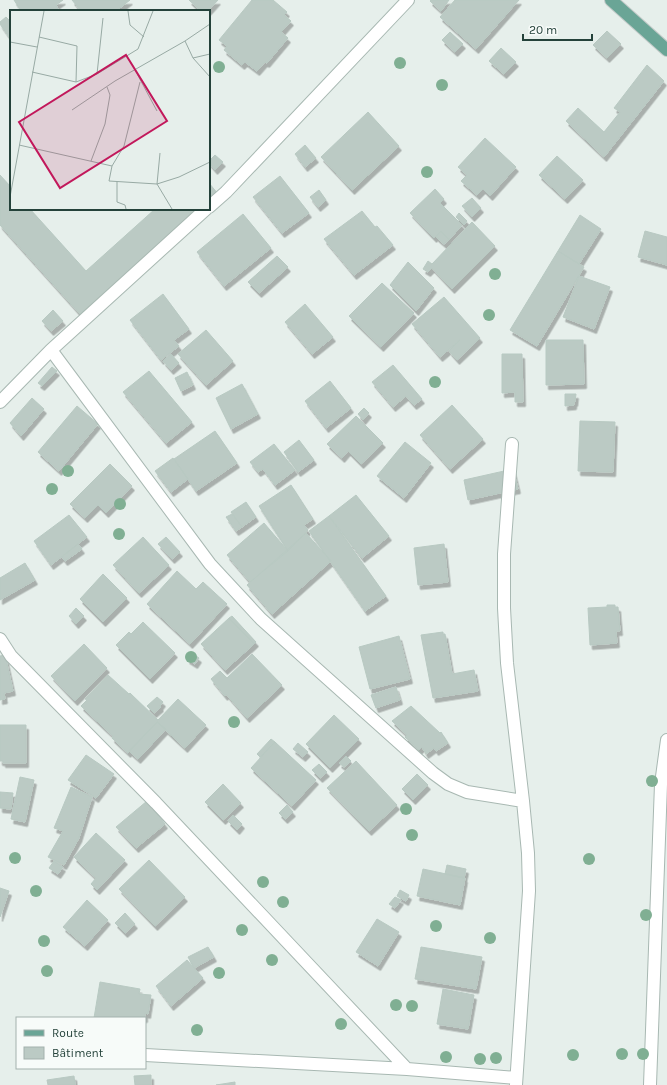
<svg xmlns="http://www.w3.org/2000/svg" width="667" height="1085" font-family="Karla,sans-serif">
  <style>
    .building { fill: #bbcac4; stroke: #b8c9c2; filter: url(#shadow) }
    .lines { fill: none; stroke-linecap: round; stroke-linejoin: round }
    .minor-casing { stroke: #a8b8b2; stroke-width: 14 }
    .major-casing { stroke: #c2cac8; stroke-width: 14 }
    .minor { stroke: #fff; stroke-width: 12 }
    .major { stroke: #6aa596; stroke-width: 12 }
    .tree { fill: #80af93 }
    .inset-road { fill: none; stroke: #98aaa4; stroke-width: 1 }
    .view { fill: #c2185b; fill-opacity: 0.15; stroke: #c2185b; stroke-width: 2 }
    .inset-edge { fill: none; stroke: #24423a; stroke-width: 2 }
  </style>
  <defs>
    <filter id="shadow"><feDropShadow dx="2.5" dy="4.5" stdDeviation="0" flood-color="#0004"/></filter>
  </defs>
  <rect width="100%" height="100%" fill="#e6efeb"/>
  <path class="building" d="M14,0h49l-7,5 3,6h-38z
    M72,0h58l-14,11h-35z
    M189,0h29l-10,11h-7z
    M252,0h21l14,12 -3,3 7,6 -10,11 7,6 -21,25 -2,-1 -8,9 -12,-9 -3,3 -18,-15 3,-4 -8,-6z
    M431,0h18l-8,11 -11,-10z
    M455,0h64l-43,49 -36,-32z
    M6,17l5,5v14l-2,1 -9,-13v-2z
    M607,31l14,13 -14,14 -14,-13z
    M450,32l13,12 -8,8 -13,-12z
    M501,48l15,14 -12,12 -15,-13z
    M647,65l17,16 -60,76 -38,-36 12,-13 26,24 16,-20 -6,-4z
    M368,112l31,34 -47,44 -31,-33z
    M485,138l31,29 -26,29 -7,-7 -6,6 -16,-14 6,-6 -9,-8z
    M305,145l11,13 -11,9 -10,-13z
    M215,155l8,7 -8,8 -6,-7v-2z
    M557,156l26,24 -18,19 -26,-24z
    M0,175l11,12v22h19l56,62 69,-62h45l-120,105 -80,-89z
    M280,176l29,37 -27,20 -29,-36z
    M209,183l9,11 -9,7z
    M435,189l9,10 -4,4 22,22 -13,15 -8,-9 -7,7 -24,-25z
    M319,190l7,10 -8,7 -8,-10z
    M472,198l9,10 -9,9 -10,-11z
    M362,211l13,16 2,-1 16,19 -39,30 -30,-36z
    M459,213l8,8 -3,4 -8,-8z
    M243,214l28,34 -47,38 -27,-34z
    M580,215l21,14 -22,35 -21,-13z
    M472,222l23,24 -43,43 -20,-21 -4,4 -5,-3 5,-8 4,3z
    M441,231l8,9 -5,4 -8,-7z
    M645,231l22,6v28l-29,-8z
    M558,251l26,16 -47,79 -27,-16z
    M277,256l11,11 -29,26 -11,-11z
    M408,262l26,26 -18,23 -26,-26z
    M579,276l31,11 -16,42 -31,-12z
    M382,283l32,30 -33,34 -32,-31z
    M163,294l26,35 -15,11 5,6 -18,14 -31,-40z
    M444,297l36,41 -23,22 -8,-9 11,-11 -20,17 -28,-33z
    M305,304l28,33 -21,17 -27,-32z
    M53,310l10,11 -12,10 -9,-10z
    M206,330l27,31 -27,24 -28,-31z
    M546,340h37l1,44 -38,1z
    M171,354l8,9 -8,7 -8,-9z
    M502,354h20l1,48h-8v-10l-13,1z
    M393,365l29,34 -8,6 -8,-9 -13,11 -21,-25z
    M52,367l5,4 -15,15 -4,-3z
    M149,371l43,51 -26,21 -43,-51z
    M187,372l6,13 -12,6 -6,-13z
    M330,381l21,27 -25,20 -21,-27z
    M242,384l16,30 -27,15 -15,-31z
    M565,394h11l-1,8h-1v3l-9,1z
    M32,398l12,11 -23,27 -11,-13z
    M452,405l31,34 -33,30 -30,-34z
    M77,406l21,18 -39,47 -21,-19z
    M364,408l5,5 -6,7 -5,-6z
    M356,416l27,27 -22,21 -13,-13 -6,7 -15,-14z
    M580,421l35,1 -2,50 -35,-1z
    M215,431l22,32 -41,28 -22,-32z
    M299,440l15,20 -16,12 -14,-20z
    M405,442l26,21 -27,35 -27,-22z
    M274,444l21,26 -20,15 -12,-16 -5,3 -8,-10z
    M173,458l15,21 -17,13 -16,-21z
    M110,464l22,22 -26,27 -8,-8 -13,13 -15,-14z
    M513,469l5,20 -50,11 -4,-20z
    M291,485l22,34 -9,6 4,5 -20,21 -29,-45z
    M356,495l33,41 -27,22 -33,-42z
    M246,502l10,15 -14,10 -11,-15z
    M232,514l10,13 -6,4 -10,-14z
    M69,515l18,22 -36,28 -17,-24z
    M329,516l57,80 -21,15 -56,-80z
    M264,523l24,28 -38,31 -23,-27z
    M306,533l25,28 -59,53 -25,-29z
    M143,537l26,28 -30,28 -26,-28z
    M166,537l14,15 -8,7 -14,-15z
    M78,544l4,5 -17,12 -3,-4z
    M444,544l4,38 -30,3 -4,-37z
    M25,563l10,17 -35,20v-22z
    M177,571l19,18 7,-7 24,22 -37,40 -43,-40z
    M103,574l24,24 -24,24 -23,-23z
    M607,605h8v2h3l2,24h-4l1,12 -27,2 -2,-37 19,-1z
    M76,608l8,8 -8,8 -7,-8z
    M232,616l24,26 -2,2 -25,-26z
    M229,618l25,26 -29,26 -24,-26z
    M143,622l32,31 -25,26 -34,-34 13,-13 2,2z
    M443,632v2h2l7,40 22,-4 4,21 -45,7 -12,-63z
    M399,636l11,43 -40,10 -11,-42z
    M84,644l23,24 -32,33 -24,-25z
    M192,653l7,5 -4,6 -8,-5z
    M252,654l30,31 -35,33 -21,-24 -1,2 -14,-17 9,-8 7,7z
    M5,655l8,36 -9,2 1,6 -5,1v-44z
    M108,675l21,19 1,-1 28,27 20,-21 28,26 -21,23 -28,-26 -29,31 -16,-15 1,-2 -32,-30 6,-6 -2,-1z
    M396,687l4,13 -24,8 -5,-13z
    M157,697l6,5 -3,4 1,1 -7,6 -7,-7z
    M411,706l29,27 1,-1 7,11 -12,8 -2,-3 -8,6 -4,-7 -3,3 -14,-13 2,-2 -15,-14z
    M334,715l25,24 -29,29 -24,-24z
    M157,722l9,7 -28,30 -9,-8z
    M0,725h26v38h-23v-2h-3z
    M271,739l4,3 -15,15 -3,-3z
    M275,742l41,38 -24,26 -41,-38z
    M298,743l10,9 -5,5 -10,-8z
    M86,755l28,19 -18,24 -28,-18z
    M346,756l5,5 -7,6 -5,-4z
    M356,761l41,44 -28,26 -42,-43z
    M319,764l8,8 -7,6 -8,-8z
    M417,774l11,11 -15,15 -11,-11z
    M20,777l14,3 -9,42 -14,-3z
    M223,784l18,19 -18,17 -18,-18z
    M71,787l21,10 -13,41 -15,27 -16,-8 15,-26 -9,-3z
    M0,792l13,1 -2,16 -11,-1z
    M147,801l18,23 -29,24 -20,-21z
    M287,805l6,7 -8,7 -6,-6z
    M233,815l9,9 -5,6 -9,-9z
    M96,833l29,27 -28,30 -6,-6 5,-6 -22,-21z
    M149,860l36,37 -30,29 -36,-37z
    M54,861l9,6 -5,7 -9,-6z
    M447,865l19,4 -2,9 -19,-4z
    M423,869l42,9 -5,27 -43,-9z
    M0,888l9,3 -9,26z
    M400,890l9,5 -3,6 -9,-5z
    M395,897l6,3 -6,8 -6,-4z
    M87,900l21,20 -23,26 -22,-19z
    M125,913l10,11 -10,9 -10,-10z
    M377,919l22,13 -21,34 -22,-14z
    M208,947l6,10 -20,11 -6,-11z
    M421,947l61,10 -6,32 -61,-10z
    M187,960l16,18 -32,28 -15,-20z
    M100,982l40,7 -1,5 12,1 -3,19 -3,-1v5h-51z
    M443,989l31,6 -6,34 -31,-5z
    M151,1075v10h-16l-1,-9z
    M74,1076l1,9h-27l-1,-5z
    M235,1082v3h-19z"/>
  <g class="lines">
    <g class="minor-casing">
      <path id="minor" d="M209,207l17,-15 182,-192
        M51,350l159,214 51,55 172,154 15,11 19,8 56,9
        M0,402l51,-52 155,-141
        M512,444l-8,110v54l3,55 16,138 5,52 1,38 -13,194
        M0,639l11,17 145,147 251,266
        M145,1055l262,14 109,9
        M650,1085l11,-301 6,-44"/>
    </g>
    <g class="major-casing">
      <path id="major" d="M611,0l56,50"/>
    </g>
    <use href="#minor" class="minor"/>
    <use href="#major" class="major"/>
  </g>
  <g class="tree">
    <circle cx="400" cy="63" r="6"/>
    <circle cx="219" cy="67" r="6"/>
    <circle cx="442" cy="85" r="6"/>
    <circle cx="427" cy="172" r="6"/>
    <circle cx="495" cy="274" r="6"/>
    <circle cx="489" cy="315" r="6"/>
    <circle cx="435" cy="382" r="6"/>
    <circle cx="68" cy="471" r="6"/>
    <circle cx="52" cy="489" r="6"/>
    <circle cx="120" cy="504" r="6"/>
    <circle cx="119" cy="534" r="6"/>
    <circle cx="191" cy="657" r="6"/>
    <circle cx="234" cy="722" r="6"/>
    <circle cx="652" cy="781" r="6"/>
    <circle cx="406" cy="809" r="6"/>
    <circle cx="412" cy="835" r="6"/>
    <circle cx="15" cy="858" r="6"/>
    <circle cx="589" cy="859" r="6"/>
    <circle cx="263" cy="882" r="6"/>
    <circle cx="36" cy="891" r="6"/>
    <circle cx="283" cy="902" r="6"/>
    <circle cx="646" cy="915" r="6"/>
    <circle cx="436" cy="926" r="6"/>
    <circle cx="242" cy="930" r="6"/>
    <circle cx="490" cy="938" r="6"/>
    <circle cx="44" cy="941" r="6"/>
    <circle cx="272" cy="960" r="6"/>
    <circle cx="47" cy="971" r="6"/>
    <circle cx="219" cy="973" r="6"/>
    <circle cx="396" cy="1005" r="6"/>
    <circle cx="412" cy="1006" r="6"/>
    <circle cx="341" cy="1024" r="6"/>
    <circle cx="197" cy="1030" r="6"/>
    <circle cx="622" cy="1054" r="6"/>
    <circle cx="643" cy="1054" r="6"/>
    <circle cx="573" cy="1055" r="6"/>
    <circle cx="446" cy="1057" r="6"/>
    <circle cx="496" cy="1058" r="6"/>
    <circle cx="480" cy="1059" r="6"/>
  </g>
  <g transform="translate(10 10)">
    <rect width="200" height="200" fill="#e6efeb"/>
    <path class="inset-road" d="M118,1l2,14 14,12M29,27l38,9 -1,36M175,31l8,17 17,19M0,32l27,5M183,48l17,-4M125,60l22,41M22,62l44,10 21,-8 41,-25 15,-38M87,64l6,-56M130,72l-16,64 -12,20 -3,15 48,3 22,-7 31,-15M62,100l43,-29 70,-40 25,-17M9,135l93,21M150,143l-3,31 15,25M81,151l14,-37 5,-29 -3,-8M107,172v20l8,3 1,4M0,187l34,-186"/>
    <path class="view" d="M116,45l41,66 -107,67 -41,-66z"/>
    <rect width="200" height="200" class="inset-edge"/>
  </g>
  <rect x="16" y="1017" width="130" height="52" fill="#f7fbf9" stroke="#a3b1ad"/>
  <rect x="24" y="1030" width="20" height="6" fill="#6aa596" stroke="#a3b1ad"/>
  <text x="52" y="1037" font-size="12" fill="#24423a">Route</text>
  <rect x="24" y="1047" width="20" height="12" fill="#bbcac4" stroke="#a3b1ad"/>
  <text x="52" y="1057" font-size="12" fill="#24423a">Bâtiment</text>
  <path d="M523 34v6h69v-6" fill="none" stroke="#24423a" stroke-width="2"/>
  <text x="529" y="34" font-size="12" fill="#24423a" stroke="#f7fbf9" stroke-width="3" paint-order="stroke">20 m</text>
</svg>
